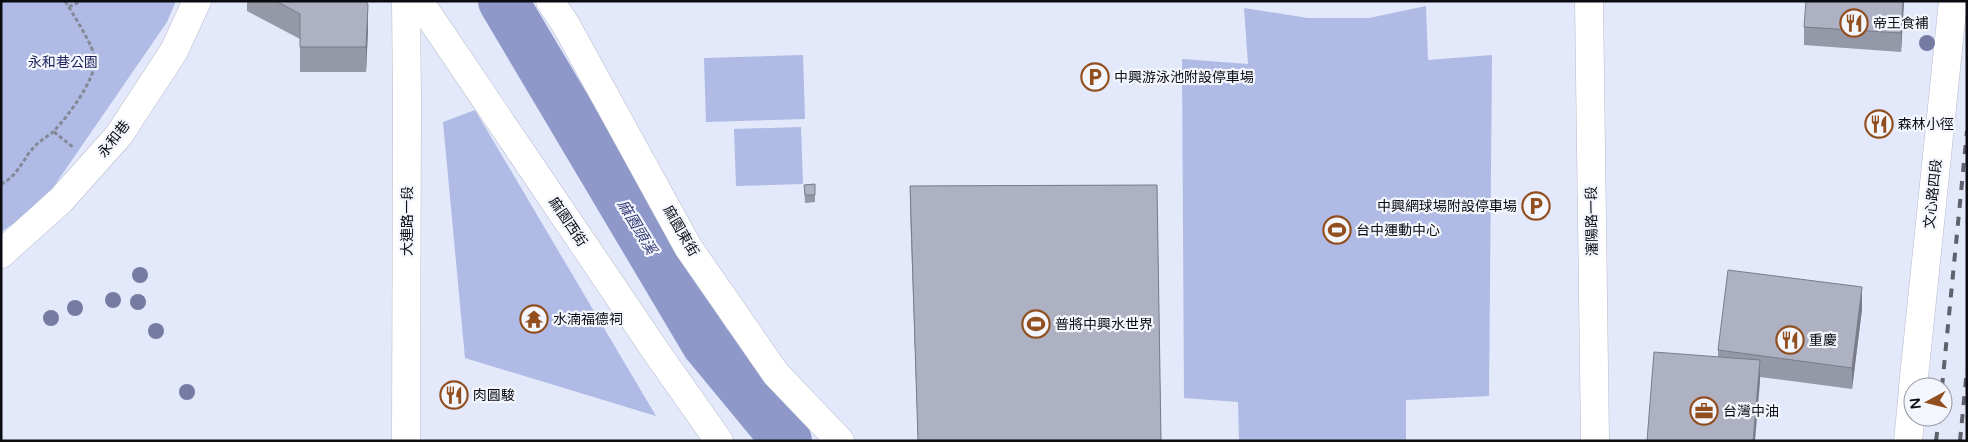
<svg xmlns="http://www.w3.org/2000/svg" width="1968" height="442" font-family="'Varela Round','Noto Sans TC',sans-serif">
  <style>
    .green { fill: #afbae5 }
    .lines { fill: none; stroke-linecap: round; stroke-linejoin: round }
    .river { stroke: #8e99ca; stroke-width: 50 }
    .minor-casing { stroke: #b6bbcc; stroke-width: 29 }
    .major-casing { stroke: #b6bbcc; stroke-width: 29 }
    .path { stroke: #858996; stroke-width: 3; stroke-dasharray: 4 2.5; stroke-linecap: butt }
    .minor { stroke: #fff; stroke-width: 28 }
    .major { stroke: #fff; stroke-width: 28 }
    .rail { stroke: #5f626c; stroke-width: 4; stroke-dasharray: 9 9; stroke-linecap: butt }
    .tree { fill: #767ba3 }
    .wall { fill: #9598a7 }
    .shaded-wall { fill: #797c88 }
    .building { fill: #adb1c2; stroke: #797c88 }
    .labels { text-anchor: middle; dominant-baseline: central; stroke-width: 4.5; stroke-linejoin: round; paint-order: stroke }
    .poi-label { font-size: 14px; fill: #0a0c11; stroke: #f4f6fd; text-anchor: start }
    .park-label { font-size: 14px; fill: #1d225c; stroke: #f4f6fd }
    .street-label { font-size: 14px; fill: #0a0c11; stroke: #f4f6fd }
    .water-label { font-size: 15px; font-style: italic; fill: #2f3774; stroke: #f4f6fd }
  </style>
  <rect width="100%" height="100%" fill="#e3e8fa"/>
  <path class="green" d="M1,1h175l-9,21 -126,183 -40,27z
    M1426,6l2,54 64,-5 -3,341 -83,4v41h-167l-1,-39 -54,-4 -2,-339 66,5 -4,-56 64,10h61z
    M803,55l2,64 -99,3 -2,-64z
    M475,110l181,306 -191,-58 -22,-236z
    M801,127l2,57 -67,2 -2,-57z"/>
  <g class="lines">
    <path class="river" d="M503,1l203,342 81,98"/>
    <g class="minor-casing">
      <path id="minor" d="M406,1l1,101 -1,339
        M419,1l238,352 62,88
        M550,1l16,24 122,222 88,127 64,67
        M1589,1l6,440
        M1,254l60,-54 58,-65 55,-84 23,-50"/>
    </g>
    <g class="major-casing">
      <path id="major" d="M1913,387l40,-386
        M1908,441l5,-50"/>
    </g>
    <path class="path" d="M69,7l12,-6
      M54,132l19,15
      M1,184c17,-7 23,-28 35,-39 6,-6 13,-9 18,-14 14,-15 42,-52 41,-72 -1,-12 -23,-47 -30,-58"/>
    <use href="#minor" class="minor"/>
    <use href="#major" class="major"/>
    <path class="rail" d="M1942,387l25,-256
      M1936,441l3,-24
      M1960,441l7,-72"/>
  </g>
  <g class="tree">
    <circle cx="1927" cy="43" r="8"/>
    <circle cx="140" cy="275" r="8"/>
    <circle cx="113" cy="300" r="8"/>
    <circle cx="138" cy="302" r="8"/>
    <circle cx="75" cy="308" r="8"/>
    <circle cx="51" cy="318" r="8"/>
    <circle cx="156" cy="331" r="8"/>
    <circle cx="187" cy="392" r="8"/>
  </g>
  <path class="wall" d="M247,1h119l2,29 -2,42h-66v-33l-53,-28z
    M1904,1l-3,51 -97,-7v-18z
    M815,184v18l-10,1 -1,-18z
    M1157,185l4,256h-243l-8,-233v-22z
    M1862,309l-10,80 -92,-12v5l-42,-25v-7z"/>
  <path class="shaded-wall" d="M1903,1h1l-3,51v-19z
    M368,5v25l-2,42v-25z
    M1862,287v22l-10,80v-21z
    M1760,360v22l-5,59h-2z"/>
  <path class="building" d="M276,1h90l2,4 -2,42h-66v-33z
    M1806,1h97l-2,32 -97,-6z
    M815,184v11h-10l-1,-10z
    M1157,185l4,255h-243l-8,-254z
    M1728,270l134,17 -10,81 -134,-18z
    M1654,352l106,8 -7,81h-106z"/>
  <defs>
    <g id="restaurant-ring" transform="scale(1.4375)"><circle r="9.5" fill="#f4f6fd" stroke="#914e1f" stroke-width="1.5"/><path d="M-5-6h1v4h1v-4h1v4h1v-4h1v5L-1.5 .5V6h-2V.5L-5-1ZM5-6V6H3V1.5H1.5Q1.5-4 5-6Z" fill="#914e1f"/></g>
    <g id="parking-ring" transform="scale(1.4375)"><circle r="9.5" fill="#f4f6fd" stroke="#914e1f" stroke-width="1.5"/><path d="M-3.5-5.5H1a3.5 3.5 0 0 1 0 7H-1V5.5H-3.5ZM-1-3.4V-.6H.8a1.4 1.4 0 0 0 0-2.8Z" fill="#914e1f"/></g>
    <g id="stadium-ring" transform="scale(1.4375)"><circle r="9.5" fill="#f4f6fd" stroke="#914e1f" stroke-width="1.5"/><path d="M0-5a6.5 5 0 1 0 0 10a6.5 5 0 1 0 0-10ZM-3.5-1.8h7v3.6h-7Z" fill="#914e1f"/></g>
    <g id="temple-ring" transform="scale(1.4375)"><circle r="9.5" fill="#f4f6fd" stroke="#914e1f" stroke-width="1.5"/><path d="M0-6L5-2H3V0L6.5 2.5H4V6H1.5V3h-3V6H-4V2.5H-6.5L-3 0V-2H-5Z" fill="#914e1f"/></g>
    <g id="office-ring" transform="scale(1.4375)"><circle r="9.5" fill="#f4f6fd" stroke="#914e1f" stroke-width="1.5"/><path d="M-6-3h4V-5.5h4V-3h4V5H-6ZM-1-4.5V-3h2v-1.5ZM-6 0V1H6V0Z" fill="#914e1f"/></g>
  </defs>
  <g fill-rule="evenodd">
    <use href="#restaurant-ring" x="1854" y="23"/>
    <use href="#parking-ring" x="1095" y="77"/>
    <use href="#restaurant-ring" x="1879" y="124"/>
    <use href="#parking-ring" x="1536" y="206"/>
    <use href="#stadium-ring" x="1337" y="230"/>
    <use href="#temple-ring" x="534" y="319"/>
    <use href="#stadium-ring" x="1036" y="324"/>
    <use href="#restaurant-ring" x="1790" y="340"/>
    <use href="#restaurant-ring" x="454" y="395"/>
    <use href="#office-ring" x="1704" y="411"/>
  </g>
  <g class="labels">
    <g class="poi-label">
      <text x="1873" y="23">帝王食補</text>
      <text x="1114" y="77">中興游泳池附設停車場</text>
      <text x="1898" y="124">森林小徑</text>
      <text x="1517" y="206" text-anchor="end">中興網球場附設停車場</text>
      <text x="1356" y="230">台中運動中心</text>
      <text x="553" y="319">水湳福德祠</text>
      <text x="1055" y="324">普將中興水世界</text>
      <text x="1809" y="340">重慶</text>
      <text x="473" y="395">肉圓駿</text>
      <text x="1723" y="411">台灣中油</text>
    </g>
    <g class="park-label">
      <text x="63" y="62">永和巷公園</text>
    </g>
    <g class="street-label">
      <text transform="translate(114 139) rotate(-52)">永和巷</text>
      <text transform="translate(1933 194) rotate(-84)">文心路四段</text>
      <text transform="translate(407 221) rotate(-90)">大連路一段</text>
      <text transform="translate(1592 221) rotate(-91)">瀋陽路一段</text>
      <text transform="translate(568 222) rotate(56)">麻園西街</text>
      <text transform="translate(681 231) rotate(60)">麻園東街</text>
    </g>
    <g class="water-label">
      <text transform="translate(637 227) rotate(59)">麻園頭溪</text>
    </g>
  </g>
  <rect width="1968" height="442" fill="none" stroke="#0a0c11" stroke-width="5"/>
  <g transform="translate(1928 402) rotate(263)"><circle r="24" fill="#f4f6fd" stroke="#96989f"/>
  <path d="M0-4L9 19L0 12L-9 19Z" fill="#914e1f"/>
  <text y="-8" font-size="14" font-weight="bold" text-anchor="middle" fill="#0a0c11">N</text>
  </g>
</svg>
